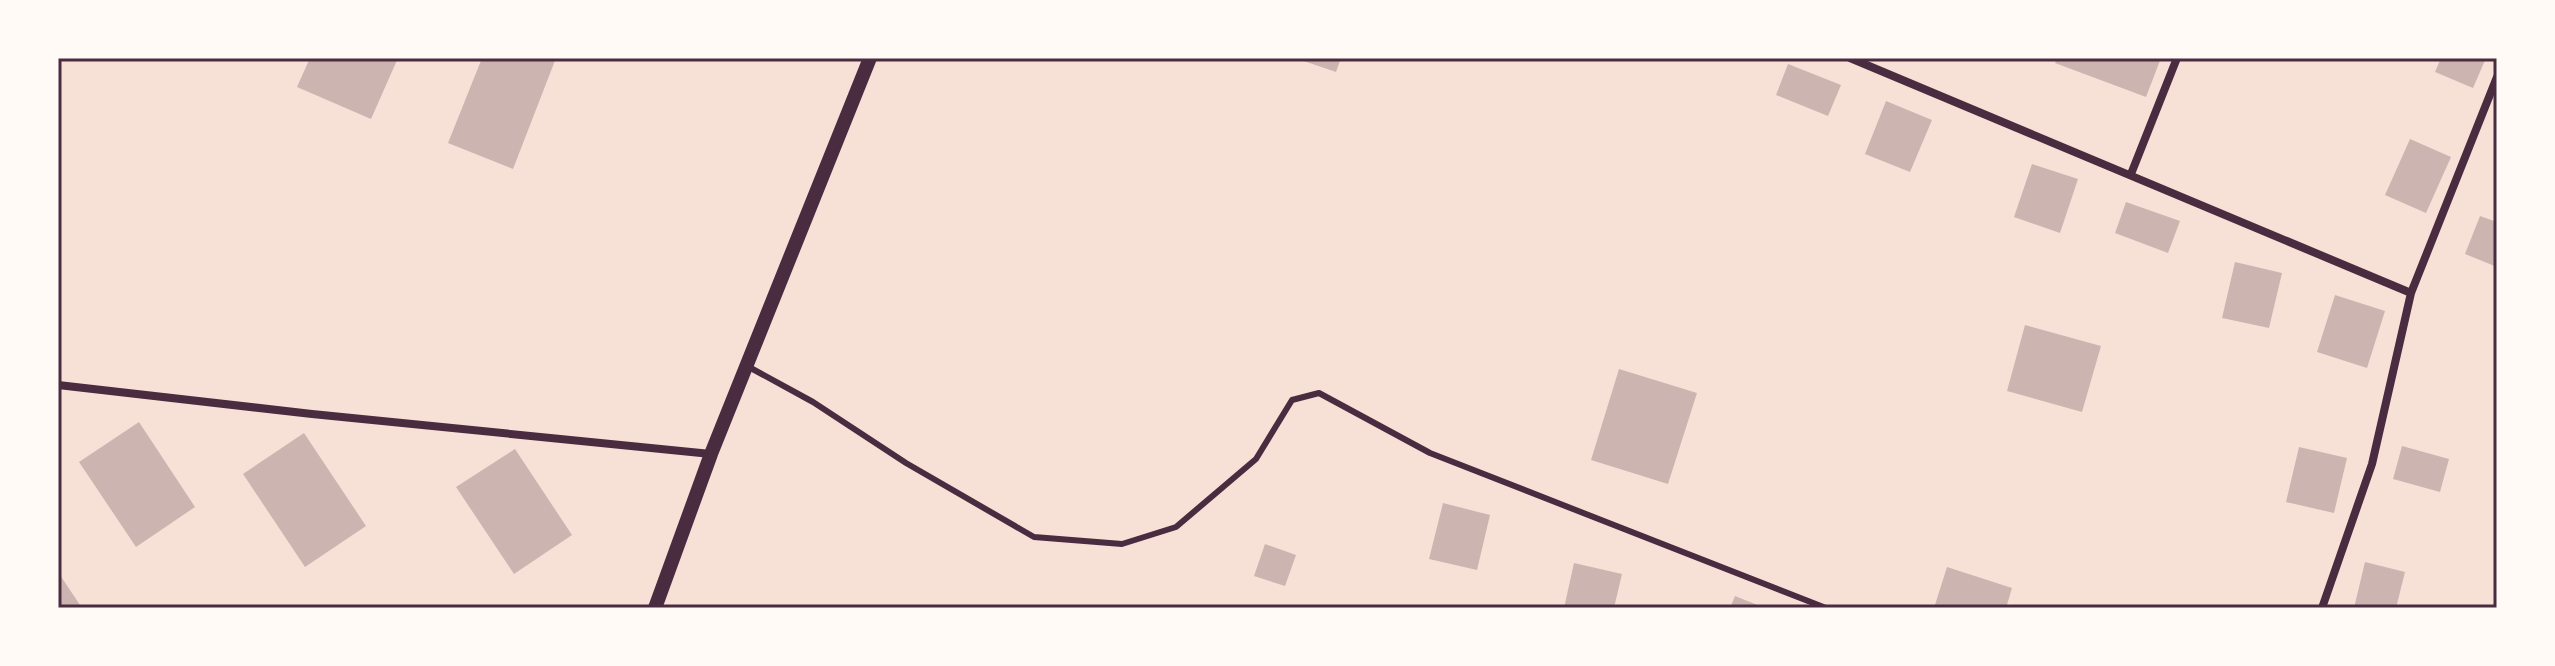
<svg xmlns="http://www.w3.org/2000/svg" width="2555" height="666" font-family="Rubik,sans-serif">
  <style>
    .building { fill: #ccb4b1 }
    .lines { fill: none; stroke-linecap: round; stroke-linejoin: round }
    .service { stroke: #4a2c40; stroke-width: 6 }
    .minor { stroke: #4a2c40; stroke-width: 8 }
    .tertiary { stroke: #4a2c40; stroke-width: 14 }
    .neatline { fill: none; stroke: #4a2c40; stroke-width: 3 }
  </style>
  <rect width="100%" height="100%" fill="#f7e1d7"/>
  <path class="building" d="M310,58h88l-27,61 -74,-32z
    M482,58h74l-43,111 -65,-26z
    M1295,58h46l-5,14z
    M2057,58h104l-15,39 -91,-34z
    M2441,58h45l-13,30 -38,-16z
    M1788,64l53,21 -13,31 -52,-21z
    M1886,101l46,19 -22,52 -45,-18z
    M2410,139l41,18 -25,56 -41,-18z
    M2032,164l46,15 -18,54 -46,-16z
    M2126,202l54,19 -12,32 -53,-20z
    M2480,216l17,6v45l-32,-13z
    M2235,262l47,11 -13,55 -47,-10z
    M2335,295l50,16 -18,57 -50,-16z
    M2025,325l76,21 -19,66 -75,-21z
    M1619,369l78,24 -29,91 -77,-24z
    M139,422l56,85 -59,40 -57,-85z
    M304,433l62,93 -61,41 -62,-93z
    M2402,446l47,13 -9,33 -47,-13z
    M2299,447l48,11 -13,55 -48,-11z
    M515,449l57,86 -58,39 -58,-87z
    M1443,503l47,12 -13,55 -48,-11z
    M1265,544l31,11 -11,31 -31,-10z
    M2365,562l40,10 -9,36h-42z
    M1574,563l48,11 -8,34h-50z
    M1947,567l65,21 -6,20h-72z
    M58,572l24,36h-24z
    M1735,596l30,12h-35z"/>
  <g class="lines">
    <path class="service" d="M747,366l66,36 93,61 128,74 88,7 54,-17 80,-68 36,-59 27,-7 111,60 396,155"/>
    <path class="minor" d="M1850,58l561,235
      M2131,174l46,-116
      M58,385l254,29 399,40
      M2322,608l50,-144 39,-171 86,-216"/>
    <path class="tertiary" d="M655,608l56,-154 159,-396"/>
  </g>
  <rect width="2555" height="666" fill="none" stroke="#fffaf5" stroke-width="120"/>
  <rect x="60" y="60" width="2435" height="546" class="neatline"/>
</svg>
